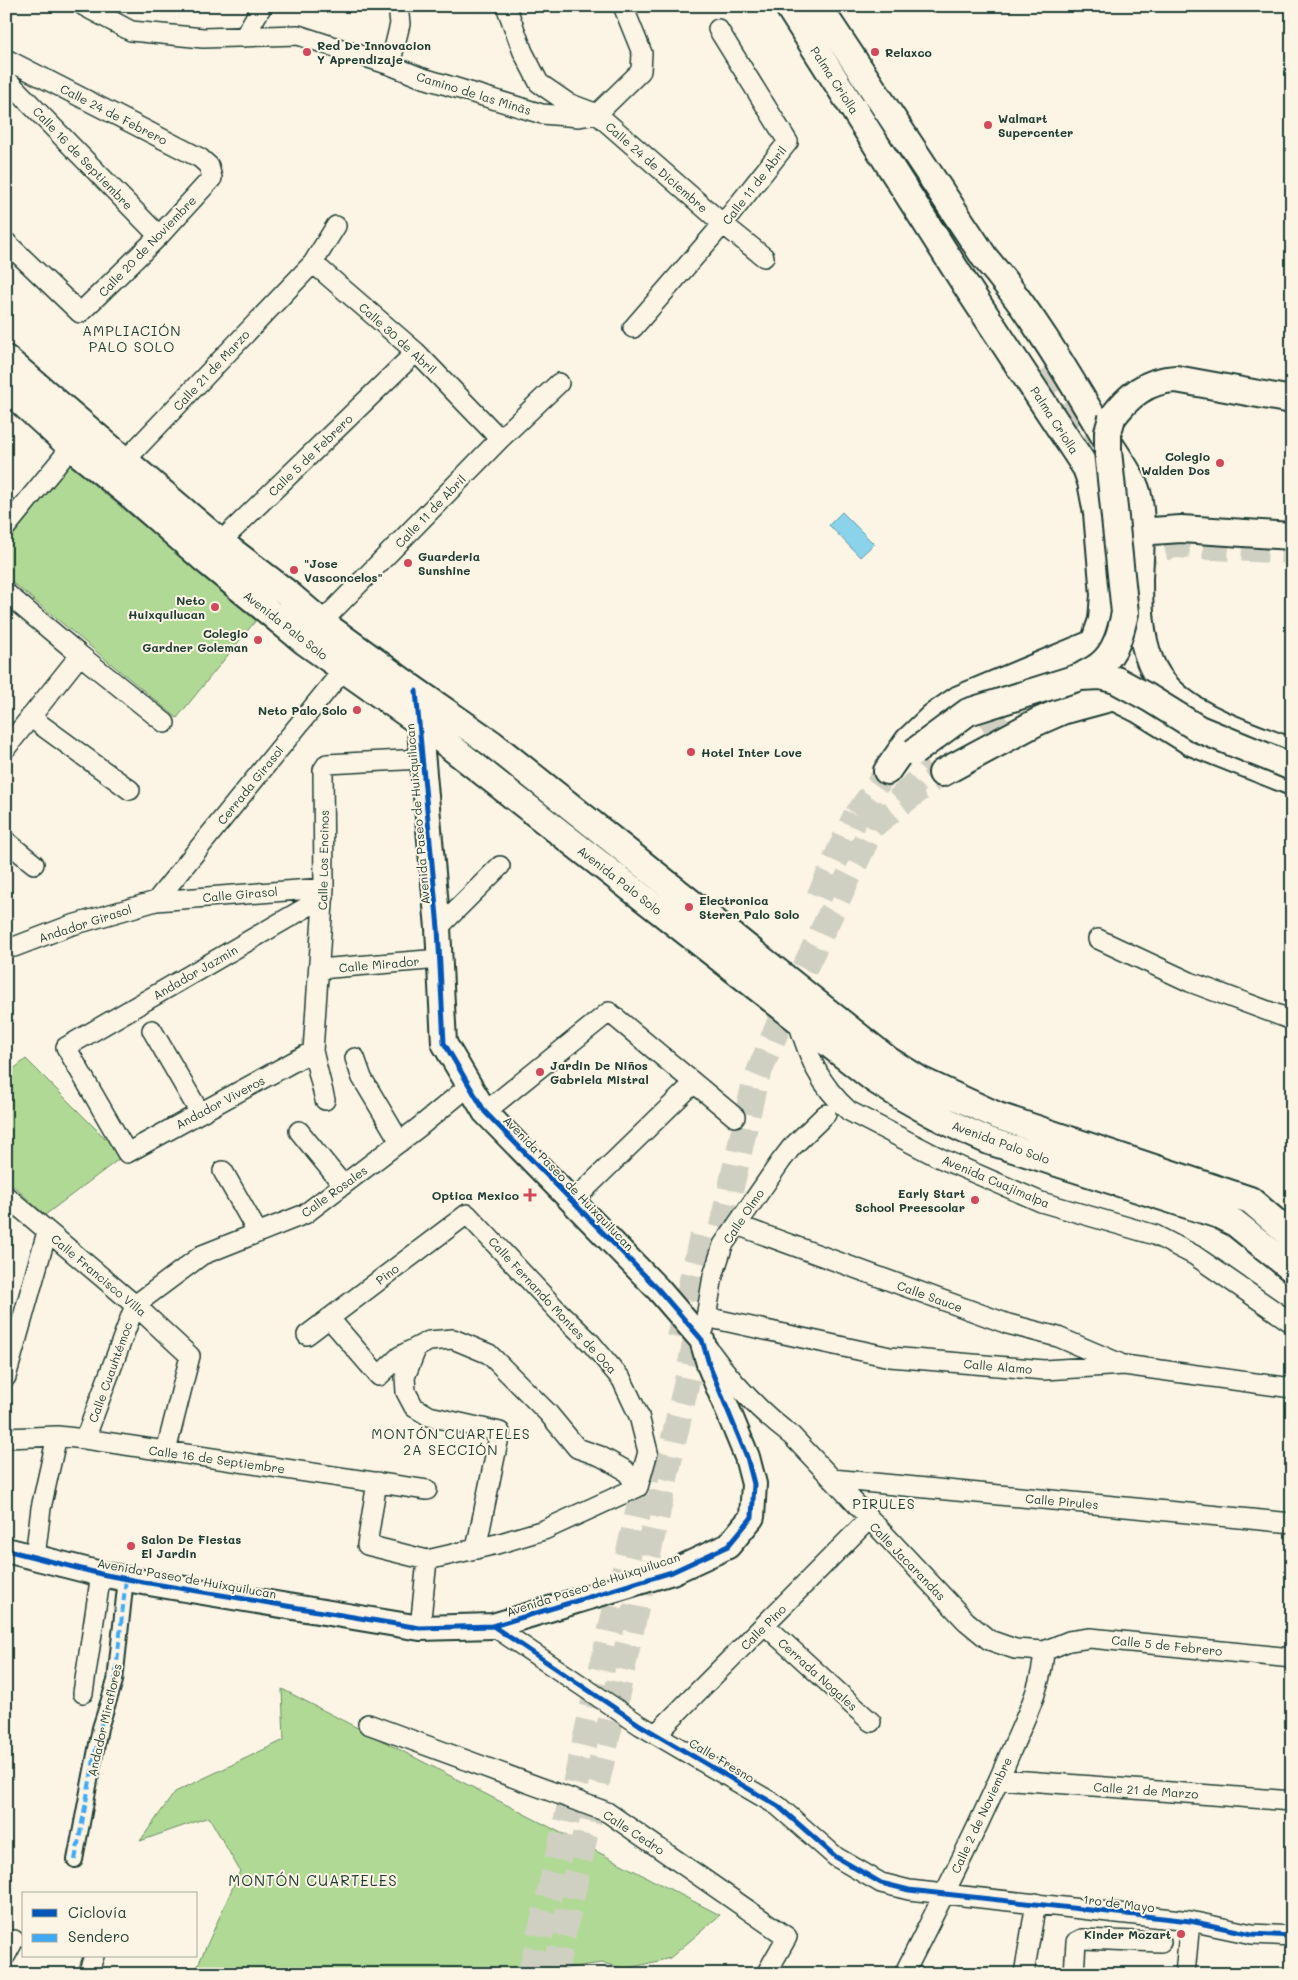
<svg xmlns="http://www.w3.org/2000/svg" width="1298" height="1980" font-family="Mali,sans-serif">
  <style>
    .green { fill: #b1d996; stroke: #688b65 }
    .water { fill: #8ad3eb; stroke: #5f97a2 }
    .lines { fill: none; stroke-linecap: round; stroke-linejoin: round }
    .tertiary-tunnel { stroke: #d0d0c2; stroke-width: 24; stroke-dasharray: 24 12; stroke-linecap: butt }
    .secondary-tunnel { stroke: #d0d0c2; stroke-width: 26; stroke-dasharray: 26 13; stroke-linecap: butt }
    .pedestrian-casing { stroke: #1f3d34; stroke-width: 18 }
    .minor-casing { stroke: #1f3d34; stroke-width: 22 }
    .tertiary-casing { stroke: #1f3d34; stroke-width: 28 }
    .secondary-casing { stroke: #1f3d34; stroke-width: 30 }
    .pedestrian { stroke: #fcf5e5; stroke-width: 14 }
    .minor { stroke: #fcf5e5; stroke-width: 19 }
    .tertiary { stroke: #fcf5e5; stroke-width: 24 }
    .secondary { stroke: #fcf5e5; stroke-width: 26 }
    .secondary-bridge-casing { stroke: #1f3d34; stroke-width: 30; stroke-linecap: butt }
    .secondary-bridge { stroke: #fcf5e5; stroke-width: 26 }
    .quiet { stroke: #3fa9f5; stroke-width: 4; stroke-dasharray: 8 4; stroke-linecap: butt }
    .cycleway-casing { stroke: #fcf5e5; stroke-width: 8 }
    .cycleway { stroke: #0057b8; stroke-width: 5 }
    .poi-dot { fill: #d1495b; stroke: #fcf5e5; stroke-width: 2 }
    .labels { text-anchor: middle; dominant-baseline: central; stroke-width: 4; stroke-linejoin: round; paint-order: stroke }
    .poi-label { font-size: 12px; font-weight: bold; fill: #1f3d34; stroke: #fcf5e5; text-anchor: start }
    .street-label { font-size: 12px; fill: #1f3d34; stroke: #fcf5e5 }
    .neighbourhood-label { font-size: 14px; letter-spacing: 1px; fill: #1f3d34; stroke: #fcf5e5 }
    .quarter-label { font-size: 15px; letter-spacing: 1px; fill: #1f3d34; stroke: #fcf5e5 }
  </style>
  <rect width="100%" height="100%" fill="#fcf5e5"/>
  <filter id="ink" filterUnits="userSpaceOnUse"><feTurbulence type="fractalNoise" baseFrequency=".02" numOctaves="2"/><feDisplacementMap in="SourceGraphic" scale="10" xChannelSelector="R" yChannelSelector="G"/><feConvolveMatrix kernelMatrix="1 2 1 2 8 2 1 2 1" color-interpolation-filters="sRGB"/></filter>
  <g filter="url(#ink)">
    <path class="green" d="M70,465l187,154 -80,99 -171,-141v-33z
      M26,1059l97,97 -78,59 -39,-36v-104z
      M282,1689l438,226 -50,43 -44,11 -24,-6 -80,11h-328l46,-103 -31,-54 -69,24 35,-49 109,-52z"/>
    <path class="water" d="M842,512l32,32 -14,13 -31,-32z"/>
    <g class="lines">
      <path class="tertiary-tunnel" d="M856,815l31,-44
        M873,826l69,-53"/>
      <path class="secondary-tunnel" d="M1044,369l71,110
        M1131,566l10,-10 13,-6 21,-5 117,6
        M984,731l66,-40
        M819,897l37,-82
        M713,1266l42,-184 34,-82 84,-174 58,-59
        M679,1338l24,-106
        M531,1974l119,-513
        M554,1974l147,-656"/>
      <g class="pedestrian-casing">
        <path id="pedestrian" d="M75,1860l25,-132 15,-47 11,-103"/>
      </g>
      <g class="minor-casing">
        <path id="minor" d="M84,6l47,25 72,7 95,-3 92,30 30,12 122,37 37,3 18,-3 44,-43 1,-18 -19,-47
          M506,6l17,46 16,31 29,20 29,11 126,110 41,33
          M244,37l18,-31
          M6,59l194,99 9,8 3,12 -53,58 -79,77 -74,-71
          M390,65l10,-41 -2,-18
          M6,79l153,157
          M313,263l103,89 84,87
          M633,328l90,-104 65,-82 -70,-113
          M117,469l196,-206 23,-37
          M6,527l72,-88
          M211,551l205,-199
          M6,593l74,62 85,68
          M313,631l187,-192 59,-56
          M30,717l100,73
          M6,748l74,-93
          M6,841l28,23
          M156,901l188,-232
          M438,928l62,-62
          M1098,939l92,43 102,38
          M14,947l55,-21 87,-25 168,-13
          M319,969l121,-10
          M797,1019c12,38 21,65 52,92l91,47 101,44 114,33 39,20 98,68
          M152,1030l48,83
          M313,1051l-186,102 -61,-106 258,-150
          M355,1058l7,20 38,64
          M325,1100l-12,-49 11,-163 -1,-118 4,-6 95,-5
          M485,1112l124,-100 126,105
          M299,1131l44,54
          M223,1171l35,62
          M6,1196l129,109 55,51 -24,95
          M572,1202l122,-119
          M737,1225l271,99 50,13 61,26
          M706,1317l184,40 154,13 80,-5 168,23
          M329,1318l50,58 21,-20 29,-15 24,-2 36,15 59,59 29,35 23,8 25,14 13,17
          M704,1329l9,-53 10,-31 58,-84 10,-13 35,-34
          M307,1335l160,-121 91,97 33,32 31,37 17,36 9,36 -10,35
          M417,1347l-12,30 1,15 8,15 15,9 71,16 -24,117
          M709,1350c23,32 52,63 83,86l174,185 23,19 26,9 29,2 25,-10 21,-3 202,20
          M6,1377l41,-145
          M6,1438l51,-2 28,3 342,51
          M85,1439l50,-134 67,-50 103,-41 113,-86 51,-42
          M832,1479l460,44
          M377,1482l-10,63 60,15 70,-16 47,-14 94,-43
          M35,1557l6,-49 16,-72
          M765,1625l106,97
          M493,1626l147,99 138,81 58,51 45,26 28,7 281,31 62,13 40,2
          M420,1628l7,-68
          M83,1693l18,-119
          M368,1724l239,88 180,125 -21,37
          M657,1733l212,-214
          M999,1779l293,22
          M6,1955l8,-15
          M88,1974l6,-18
          M904,1974c37,-74 75,-147 107,-223 14,-33 31,-64 33,-100
          M1024,1974l12,-71
          M1074,1974l2,-32 6,-3 79,3
          M1185,1974l5,-53"/>
      </g>
      <g class="tertiary-casing">
        <path id="tertiary" d="M6,1550l95,24 42,8 277,46 73,-2 179,-54 56,-26 24,-29 2,-33 -7,-27 -37,-90 -8,-27 -44,-51 -173,-177 -41,-69 -6,-115 -20,-220"/>
      </g>
      <g class="secondary-casing">
        <path id="secondary" d="M788,6l177,278 121,184 5,14 6,31 7,82 -2,25 -8,23 4,29 16,25 24,12 53,33 101,40
          M818,6l167,252c46,53 82,115 118,176 9,14 28,40 33,55 8,22 4,66 3,90 0,27 1,57 11,82 20,52 94,72 142,91
          M6,359l214,183 67,51 34,29 95,69 75,52 397,317 32,20 78,36 252,84 42,36
          M6,388l65,59 61,49 72,63 65,53 35,29 115,81 456,358c37,24 74,44 114,61l230,74 16,8 57,46
          M1112,418c16,-22 35,-38 64,-39l116,21
          M1123,533l58,-4 111,7
          M887,771l21,-30 25,-24 26,-18 135,-56
          M942,773l95,-51 25,-11 52,-14"/>
      </g>
      <use href="#pedestrian" class="pedestrian"/>
      <use href="#minor" class="minor"/>
      <use href="#tertiary" class="tertiary"/>
      <use href="#secondary" class="secondary"/>
      <g class="secondary-bridge-casing">
        <path id="secondary-bridge" d="M1080,677c6,-4 14,-7 20,-12 16,-12 21,-34 25,-52l-17,-162v-19l4,-14
          M914,752l54,-40 112,-35 20,-1 16,4 33,18 50,31 93,38"/>
      </g>
      <use href="#secondary-bridge" class="secondary-bridge"/>
      <path class="quiet" d="M75,1860l25,-132 15,-47 11,-103"/>
      <g class="cycleway-casing">
        <path id="cycleway" d="M6,1550l95,24 42,8 277,46 73,-2 179,-54 56,-26 24,-29 2,-33 -7,-27 -37,-90 -8,-27 -44,-51 -173,-177 -41,-69 -6,-115 -22,-237
          M493,1626l147,99 138,81 58,51 45,26 28,7 281,31 62,13 40,2"/>
      </g>
      <use href="#cycleway" class="cycleway"/>
    </g>
  </g>
  <g class="poi-dot">
    <circle cx="307" cy="52" r="5"/>
    <circle cx="875" cy="52" r="5"/>
    <circle cx="988" cy="125" r="5"/>
    <circle cx="1220" cy="463" r="5"/>
    <circle cx="408" cy="563" r="5"/>
    <circle cx="294" cy="570" r="5"/>
    <circle cx="215" cy="607" r="5"/>
    <circle cx="258" cy="640" r="5"/>
    <circle cx="357" cy="710" r="5"/>
    <circle cx="691" cy="752" r="5"/>
    <circle cx="689" cy="907" r="5"/>
    <circle cx="540" cy="1072" r="5"/>
    <path d="M527.5 1187.5h5v5h5v5h-5v5h-5v-5h-5v-5h5z"/>
    <circle cx="975" cy="1200" r="5"/>
    <circle cx="131" cy="1546" r="5"/>
    <circle cx="1181" cy="1934" r="5"/>
  </g>
  <g class="labels">
    <g class="poi-label">
      <text x="317" y="45">Red De Innovacion<tspan x="317" dy="14">Y Aprendizaje</tspan></text>
      <text x="885" y="52">Relaxco</text>
      <text x="998" y="118">Walmart<tspan x="998" dy="14">Supercenter</tspan></text>
      <text x="1210" y="456" text-anchor="end">Colegio<tspan x="1210" dy="14">Walden Dos</tspan></text>
      <text x="418" y="556">Guarderia<tspan x="418" dy="14">Sunshine</tspan></text>
      <text x="304" y="563">"Jose<tspan x="304" dy="14">Vasconcelos"</tspan></text>
      <text x="205" y="600" text-anchor="end">Neto<tspan x="205" dy="14">Huixquilucan</tspan></text>
      <text x="248" y="633" text-anchor="end">Colegio<tspan x="248" dy="14">Gardner Goleman</tspan></text>
      <text x="347" y="710" text-anchor="end">Neto Palo Solo</text>
      <text x="701" y="752">Hotel Inter Love</text>
      <text x="699" y="900">Electronica<tspan x="699" dy="14">Steren Palo Solo</tspan></text>
      <text x="550" y="1065">Jardin De Niños<tspan x="550" dy="14">Gabriela Mistral</tspan></text>
      <text x="965" y="1193" text-anchor="end">Early Start<tspan x="965" dy="14">School Preescolar</tspan></text>
      <text x="519" y="1195" text-anchor="end">Optica Mexico</text>
      <text x="141" y="1539">Salon De Fiestas<tspan x="141" dy="14">El Jardin</tspan></text>
      <text x="1171" y="1934" text-anchor="end">Kinder Mozart</text>
    </g>
    <g class="street-label">
      <text transform="translate(835 80) rotate(57)">Palma Criolla</text>
      <text transform="translate(474 93) rotate(17)">Camino de las Minãs</text>
      <text transform="translate(114 114) rotate(27)">Calle 24 de Febrero</text>
      <text transform="translate(83 158) rotate(46)">Calle 16 de Septiembre</text>
      <text transform="translate(657 167) rotate(41)">Calle 24 de Diciembre</text>
      <text transform="translate(754 185) rotate(-52)">Calle 11 de Abril</text>
      <text transform="translate(147 246) rotate(-46)">Calle 20 de Noviembre</text>
      <text transform="translate(398 338) rotate(42)">Calle 30 de Abril</text>
      <text transform="translate(211 370) rotate(-47)">Calle 21 de Marzo</text>
      <text transform="translate(1055 420) rotate(57)">Palma Criolla</text>
      <text transform="translate(310 455) rotate(-44)">Calle 5 de Febrero</text>
      <text transform="translate(430 511) rotate(-46)">Calle 11 de Abril</text>
      <text transform="translate(286 625) rotate(38)">Avenida Palo Solo</text>
      <text transform="translate(250 785) rotate(-51)">Cerrada Girasol</text>
      <text transform="translate(417 814) rotate(-95)">Avenida Paseo de Huixquilucan</text>
      <text transform="translate(323 860) rotate(-89)">Calle Los Encinos</text>
      <text transform="translate(620 880) rotate(38)">Avenida Palo Solo</text>
      <text transform="translate(240 894) rotate(-5)">Calle Girasol</text>
      <text transform="translate(85 923) rotate(-18)">Andador Girasol</text>
      <text transform="translate(379 964) rotate(-5)">Calle Mirador</text>
      <text transform="translate(195 972) rotate(-30)">Andador Jazmin</text>
      <text transform="translate(220 1102) rotate(-28)">Andador Viveros</text>
      <text transform="translate(1001 1142) rotate(20)">Avenida Palo Solo</text>
      <text transform="translate(996 1181) rotate(23)">Avenida Cuajimalpa</text>
      <text transform="translate(569 1183) rotate(46)">Avenida Paseo de Huixquilucan</text>
      <text transform="translate(334 1191) rotate(-36)">Calle Rosales</text>
      <text transform="translate(743 1216) rotate(-56)">Calle Olmo</text>
      <text transform="translate(387 1274) rotate(-37)">Pino</text>
      <text transform="translate(99 1275) rotate(40)">Calle Francisco Villa</text>
      <text transform="translate(930 1296) rotate(20)">Calle Sauce</text>
      <text transform="translate(553 1305) rotate(47)">Calle Fernando Montes de Oca</text>
      <text transform="translate(998 1366) rotate(5)">Calle Alamo</text>
      <text transform="translate(110 1372) rotate(-70)">Calle Cuauhtémoc</text>
      <text transform="translate(217 1459) rotate(8)">Calle 16 de Septiembre</text>
      <text transform="translate(1062 1501) rotate(5)">Calle Pirules</text>
      <text transform="translate(908 1561) rotate(46)">Calle Jacarandas</text>
      <text transform="translate(187 1578) rotate(10)">Avenida Paseo de Huixquilucan</text>
      <text transform="translate(593 1584) rotate(-18)">Avenida Paseo de Huixquilucan</text>
      <text transform="translate(763 1627) rotate(-45)">Calle Pino</text>
      <text transform="translate(1167 1645) rotate(6)">Calle 5 de Febrero</text>
      <text transform="translate(818 1674) rotate(42)">Cerrada Nogales</text>
      <text transform="translate(104 1720) rotate(-77)">Andador Miraflores</text>
      <text transform="translate(722 1760) rotate(31)">Calle Fresno</text>
      <text transform="translate(1146 1790) rotate(4)">Calle 21 de Marzo</text>
      <text transform="translate(981 1815) rotate(-65)">Calle 2 de Noviembre</text>
      <text transform="translate(634 1832) rotate(33)">Calle Cedro</text>
      <text transform="translate(1119 1903) rotate(7)">1ro de Mayo</text>
    </g>
    <g class="neighbourhood-label">
      <text x="132" y="330">AMPLIACIÓN<tspan x="132" dy="16">PALO SOLO</tspan></text>
      <text x="451" y="1433">MONTÓN CUARTELES<tspan x="451" dy="16">2A SECCIÓN</tspan></text>
      <text x="884" y="1503">PIRULES</text>
    </g>
    <g class="quarter-label">
      <text x="313" y="1880">MONTÓN CUARTELES</text>
    </g>
  </g>
  <rect width="1298" height="1980" fill="none" stroke="#fcf5e5" stroke-width="25"/>
  <rect x="12" y="12" width="1273" height="1955" fill="none" stroke="#1f3d34" stroke-width="2" filter="url(#ink)"/>
  <rect x="22" y="1892" width="175" height="65" fill="#fcf5e5" stroke="#a4ab9e"/>
  <rect x="32" y="1909" width="25" height="8" fill="#0057b8" stroke="#a4ab9e"/>
  <text x="68" y="1918" font-size="15" fill="#1f3d34">Ciclovía</text>
  <rect x="32" y="1934" width="25" height="8" fill="#3fa9f5" stroke="#a4ab9e"/>
  <text x="68" y="1942" font-size="15" fill="#1f3d34">Sendero</text>
</svg>
